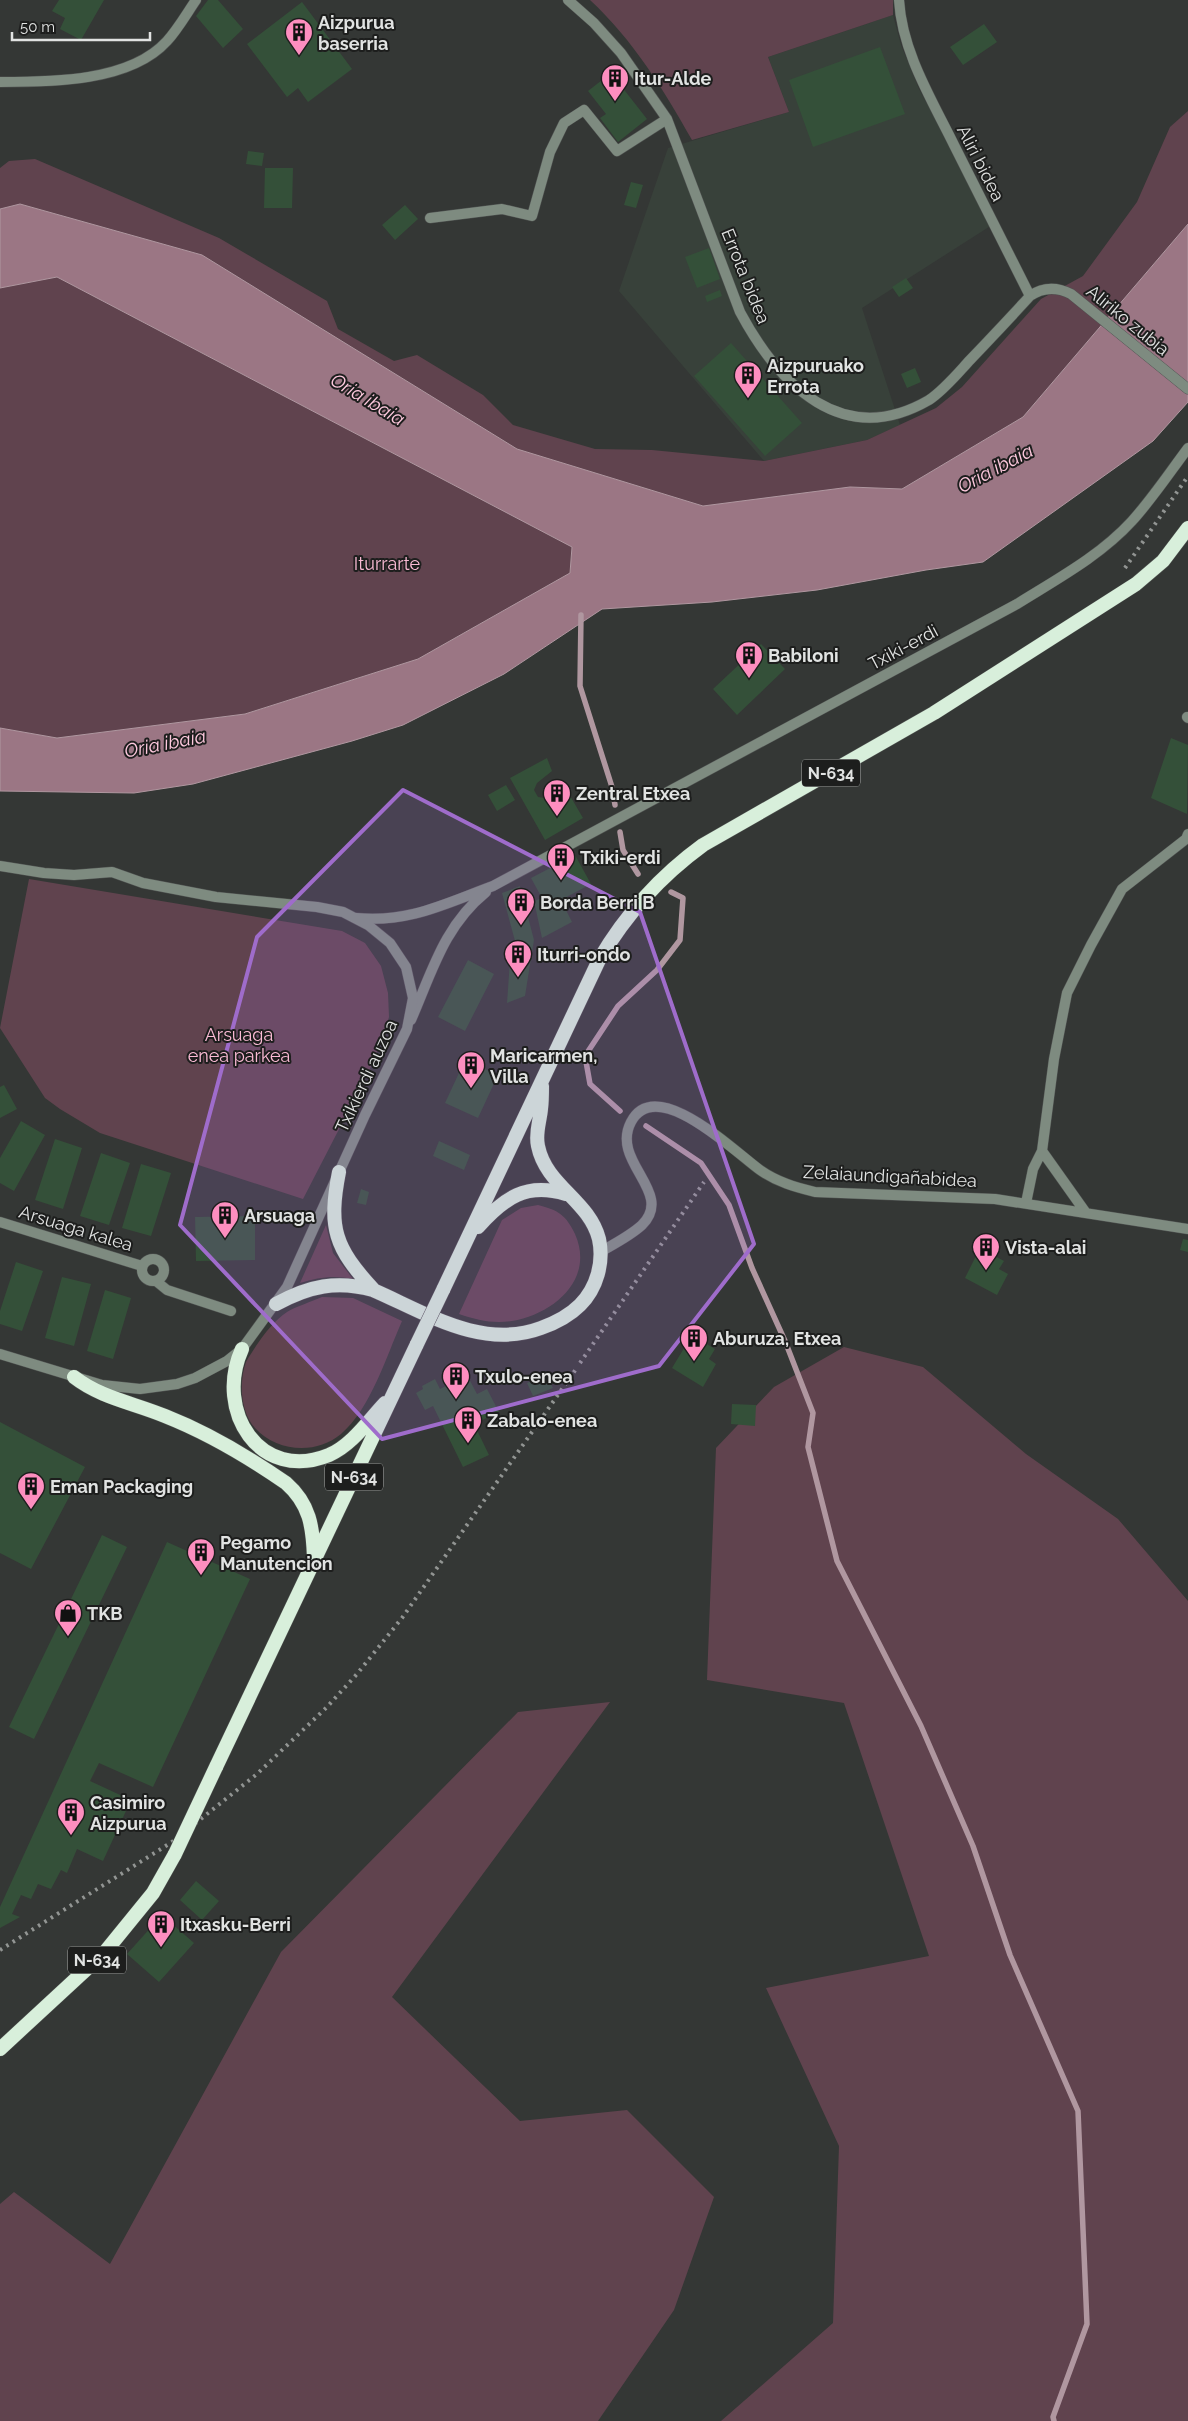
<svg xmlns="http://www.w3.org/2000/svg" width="1188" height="2421" font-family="Raleway,sans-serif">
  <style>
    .built { fill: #38413a }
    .green { fill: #60434e }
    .water { fill: #9b7684; stroke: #b097a0 }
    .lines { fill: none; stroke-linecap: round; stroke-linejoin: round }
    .stream { stroke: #b097a0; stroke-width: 5.5 }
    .building { fill: #345039 }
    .minor-casing { stroke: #505351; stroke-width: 11 }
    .tertiary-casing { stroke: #505351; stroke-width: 11 }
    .trunk-casing { stroke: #505351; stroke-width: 15 }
    .minor { stroke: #7e8b80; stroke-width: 10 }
    .tertiary { stroke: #7e8b80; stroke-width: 10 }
    .trunk { stroke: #d8efdb; stroke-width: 14 }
    .rail { stroke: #929593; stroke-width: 4; stroke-dasharray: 2.5 5; stroke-linecap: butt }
    .trunk-bridge-casing { stroke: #505351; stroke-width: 15; stroke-linecap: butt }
    .trunk-bridge { stroke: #d8efdb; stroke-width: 14 }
    .marked { fill: #9f6ccb; fill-opacity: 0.2; stroke: #9f6ccb; stroke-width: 4; stroke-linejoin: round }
    .labels { text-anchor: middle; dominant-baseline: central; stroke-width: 4; stroke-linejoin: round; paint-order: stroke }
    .shield { fill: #1d1e1d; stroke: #a6a8a7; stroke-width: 1 }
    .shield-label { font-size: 16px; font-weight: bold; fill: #e1e3e2 }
    .poi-label { font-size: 18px; font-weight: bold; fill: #e1e3e2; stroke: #1d1e1d; text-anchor: start }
    .street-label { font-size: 18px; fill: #e1e3e2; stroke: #1d1e1d }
    .park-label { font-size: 18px; fill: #fbbbd5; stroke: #1d1e1d }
    .water-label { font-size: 19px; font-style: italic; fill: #ffcadf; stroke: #1d1e1d }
  </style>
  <rect width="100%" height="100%" fill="#343735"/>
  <path class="built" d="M893,15l8,30 18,44 73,136 -130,83 38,117 -33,15 -103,21 -145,-170 49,-143 121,-36 -21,-55z"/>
  <path class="green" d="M590,0h303v15l-125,42 21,55 -97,28c-28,-50 -59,-100 -102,-140z
    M1188,111v113l-165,193 -121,72 -52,-2 -147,19 -186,-57 -315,-194 -182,-51 -20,5v-41l9,-7 26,-2 184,79 108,63 11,28 56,32 23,-6 66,40 30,30 82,24 57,1 112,11 103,-21 69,-32 26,-21 79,-88 42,-23 54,-74 33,-75z
    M57,277l515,270 -2,26 -152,86 -173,55 -188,24 -57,-10v-440z
    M29,879l313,52 23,12 16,23 7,27 1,24 -7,23 -13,31 -66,128 -203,-66 -40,-24 -15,-11 -45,-70z
    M538,1205c20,5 28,10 37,29 20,45 -21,80 -63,87 -19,3 -35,-1 -53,-7l43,-94 19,-12z
    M326,1225l7,28 20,26c-19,-4 -34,-2 -53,4z
    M322,1297l31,1 49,23c-16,36 -31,87 -61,113 -25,21 -64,18 -86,-6 -15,-16 -16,-47 -9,-66 3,-6 7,-11 10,-16 8,-12 19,-26 31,-34 10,-6 24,-10 35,-15z
    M844,1347l79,20 103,87 92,65 70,82v820h-467l112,-98 6,-177 -73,-158 163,-32 -85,-253 -137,-23 9,-232 58,-61z
    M610,1702l-218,295 128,124 107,-11 87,87 -40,113 -76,111h-598v-217l14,-12 96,72 171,-312 237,-240z"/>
  <path class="water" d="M20,204l182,51 315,194 186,57 147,-19 52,2 121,-72 165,-193v178l-35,39 -170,121 -57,8 -109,20 -105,12 -110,7 -98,65 -101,51 -51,16 -159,43 -59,9 -134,-2v-63l57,10 188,-24 173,-55 152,-86 2,-26 -515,-270 -57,11v-79z"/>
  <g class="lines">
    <path class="stream" d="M581,615l-1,71 32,101 3,18
      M620,832l3,18 15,24
      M620,1111l-30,-27 -5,-28 33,-50 39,-36 23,-30 3,-42 -12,-6
      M646,1126l55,37 28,42 23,63 33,73 28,72 -5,34 29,114 84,165 52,120 37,109 68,156 9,213 -34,93 1,4"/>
  </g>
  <path class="building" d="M59,0h45l-23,40 -21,-11 5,-11 -13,-7z
    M208,0h10l25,29 -20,19 -27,-32z
    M302,2l50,67 -44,33 -10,-14 -11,9 -40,-53z
    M984,24l13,18 -34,23 -13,-18z
    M880,47l25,67 -92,33 -24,-67z
    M611,73l36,46 -29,23 -18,-24 6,-4 -18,-23z
    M248,151l16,2 -2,13 -16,-2z
    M265,168h28l-1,40h-28z
    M631,182l12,3 -7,23 -12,-3z
    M405,205l13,14 -23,21 -13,-15z
    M709,248l11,31 -23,9 -12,-31z
    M906,278l7,10 -14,9 -7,-10z
    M720,290l2,6 -15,6 -2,-6z
    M731,343l71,80 -37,33 -71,-80z
    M915,368l6,14 -14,6 -6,-14z
    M761,644l24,25 -48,46 -24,-26z
    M1171,738l17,7 -1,69 -36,-16z
    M547,758l5,13 -15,12 -3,7 4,7 7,1 5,7 19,-11 14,24 -38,22 -35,-62z
    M506,785l9,15 -18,11 -9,-16z
    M575,855l16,29 -30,16 11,22 -30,16 -8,-37 8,-3 -11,-20z
    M520,886l14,54 -9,56 -18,7 3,-43 5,-19 -13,-48z
    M468,960l26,14 -29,57 -27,-14z
    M465,1060l33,15 -20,43 -33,-15z
    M4,1085l13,24 -17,9v-31z
    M21,1121l24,14 -31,56 -14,-8v-25z
    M55,1139l27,9 -19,61 -28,-9z
    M439,1141l31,14 -6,15 -31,-14z
    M101,1153l29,10 -21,62 -29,-9z
    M141,1164l30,9 -20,63 -29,-8z
    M361,1189l8,3 -3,13 -9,-2z
    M255,1216v44l-59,1 -1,-44z
    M1183,1239l5,1v12l-8,-2z
    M980,1248l24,13 -5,8 9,5 -11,21 -32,-17z
    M16,1262l27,9 -21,60 -22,-7v-13z
    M62,1277l29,7 -17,62 -29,-8z
    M105,1290l26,8 -18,61 -26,-8z
    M692,1335l23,14 -6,10 7,5 -13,23 -31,-19z
    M546,1374l7,14 -20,8 -6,-13z
    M467,1375l10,19 10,-5 12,23 -25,12 15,31 -26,12 -30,-61 -8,4 -9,-17 7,-4 -1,-3 13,-7 5,10z
    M732,1404l24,1 -1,21 -24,-2z
    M0,1422l85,45 -54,102 -31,-16z
    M102,1535l25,12 -93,192 -25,-12z
    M167,1542l83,37 -97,208 -54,-24 -9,18 41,19 -28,61 -26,-12 -10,24 -6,-3 -10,19 -13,-5 -7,15 -10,-4 -9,19 8,3 -20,11v-21z
    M196,1881l23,20 -17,19 -22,-20z
    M162,1915l32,28 -35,39 -32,-28z"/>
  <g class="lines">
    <g class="minor-casing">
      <path id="minor" d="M568,0l26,23 27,30 46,66 73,193c39,73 103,138 189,88 15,-10 29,-27 41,-40 20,-21 40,-42 60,-64 13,-9 27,-9 41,-2l117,95
        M899,0c3,52 33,100 55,145 26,51 51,101 76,151
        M0,82c51,0 130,0 167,-41 11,-12 20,-28 29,-41
        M430,218l72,-9 30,7 18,-64 14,-29 20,-13 33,41 50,-32
        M1187,717l1,1
        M356,918c53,5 88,-14 137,-32l524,-282c40,-25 83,-48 115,-83 20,-22 38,-49 56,-73
        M411,1020c21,-48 33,-94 75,-128
        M1042,1151l44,62
        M1026,1203l7,-34 9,-18 12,-92 13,-66 24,-48 31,-56 64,-50 2,-5
        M0,1222l142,44
        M600,1252c14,-8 30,-16 42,-27 33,-33 -32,-63 -11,-103 25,-48 104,30 129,48 17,12 35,17 55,22l180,7 193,30
        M142 1270a11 11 0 1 1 22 0a11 11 0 1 1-22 0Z
        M156,1281l11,9 64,21"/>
    </g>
    <g class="tertiary-casing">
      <path id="tertiary" d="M0,866l44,7 30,2 38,-3 31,11 73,14 101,10 26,5 25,13 22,18 16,24 7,31 -6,31 -42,86 -78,172 -45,62 -15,12 -32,17 -18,6 -37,5 -38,-4 -102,-31"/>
    </g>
    <g class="trunk-casing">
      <path id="trunk" d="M339,1172c-11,56 -4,76 34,117
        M478,1227c26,-29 48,-45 88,-33
        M443,1290l156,-330c27,-46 60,-83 104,-115l231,-132 202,-129 27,-23 25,-33
        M276,1304c33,-18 61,-24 97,-14 53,23 109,60 168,38 14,-5 28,-12 39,-23 17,-17 24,-43 19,-66 -10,-39 -53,-53 -61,-93 -3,-13 2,-25 3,-37 1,-8 1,-16 1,-23
        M242,1349c-28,62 18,134 87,106 23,-10 39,-34 56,-52
        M74,1377c27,21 60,26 91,39 43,17 82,40 121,67 24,21 27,44 28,75
        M216,1767l201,-423
        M0,2049l105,-97 48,-59 22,-39"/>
    </g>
    <use href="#minor" class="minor"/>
    <use href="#tertiary" class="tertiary"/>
    <use href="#trunk" class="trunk"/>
    <path class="rail" d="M1125,568l63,-92
      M580,1363l124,-181
      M0,1950l172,-108 85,-68 70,-67 30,-33 45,-56 174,-249"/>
    <g class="trunk-bridge-casing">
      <path id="trunk-bridge" d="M417,1344l26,-54
        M175,1854l41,-87"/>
    </g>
    <use href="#trunk-bridge" class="trunk-bridge"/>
  </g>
  <path class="marked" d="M403,790l237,122 114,332 -95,122 -277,73 -202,-214 77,-288z"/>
  <defs>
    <g id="building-pin" transform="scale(1.4375)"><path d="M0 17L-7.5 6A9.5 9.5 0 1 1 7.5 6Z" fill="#fd8ebf" stroke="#1d1e1d"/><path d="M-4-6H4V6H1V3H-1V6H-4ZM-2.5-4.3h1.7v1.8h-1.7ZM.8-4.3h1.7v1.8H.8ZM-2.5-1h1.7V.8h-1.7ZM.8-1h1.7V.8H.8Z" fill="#111"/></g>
    <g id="shop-pin" transform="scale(1.4375)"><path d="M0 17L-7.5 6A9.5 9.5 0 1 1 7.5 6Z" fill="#fd8ebf" stroke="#1d1e1d"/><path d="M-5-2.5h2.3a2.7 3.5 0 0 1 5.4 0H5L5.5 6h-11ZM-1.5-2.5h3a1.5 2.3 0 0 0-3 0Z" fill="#111"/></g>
  </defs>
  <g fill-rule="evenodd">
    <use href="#building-pin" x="299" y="32"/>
    <use href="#building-pin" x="615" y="78"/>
    <use href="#building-pin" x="748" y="375"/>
    <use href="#building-pin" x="749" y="655"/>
    <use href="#building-pin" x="557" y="793"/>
    <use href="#building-pin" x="561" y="857"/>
    <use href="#building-pin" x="521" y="902"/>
    <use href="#building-pin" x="518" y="954"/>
    <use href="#building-pin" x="471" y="1065"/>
    <use href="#building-pin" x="225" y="1215"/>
    <use href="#building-pin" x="986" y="1247"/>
    <use href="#building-pin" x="694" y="1338"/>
    <use href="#building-pin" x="456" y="1376"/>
    <use href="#building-pin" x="468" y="1420"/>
    <use href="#building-pin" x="31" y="1486"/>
    <use href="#building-pin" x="201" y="1552"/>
    <use href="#shop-pin" x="68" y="1613"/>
    <use href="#building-pin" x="71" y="1812"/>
    <use href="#building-pin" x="161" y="1924"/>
  </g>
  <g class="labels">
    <g class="shield">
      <rect x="802" y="759.5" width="58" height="27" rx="4"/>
      <rect x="325" y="1463.5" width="58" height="27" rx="4"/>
      <rect x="68" y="1946.5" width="58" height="27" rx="4"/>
    </g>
    <g class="shield-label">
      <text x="831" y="773">N-634</text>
      <text x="354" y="1477">N-634</text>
      <text x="97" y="1960">N-634</text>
    </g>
    <g class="poi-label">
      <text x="318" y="22">Aizpurua<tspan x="318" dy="21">baserria</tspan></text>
      <text x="634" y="78">Itur-Alde</text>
      <text x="767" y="365">Aizpuruako<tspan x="767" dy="21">Errota</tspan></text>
      <text x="768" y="655">Babiloni</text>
      <text x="576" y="793">Zentral Etxea</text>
      <text x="580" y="857">Txiki-erdi</text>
      <text x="540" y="902">Borda Berri B</text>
      <text x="537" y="954">Iturri-ondo</text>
      <text x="490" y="1055">Maricarmen,<tspan x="490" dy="21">Villa</tspan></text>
      <text x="244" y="1215">Arsuaga</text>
      <text x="1005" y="1247">Vista-alai</text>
      <text x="713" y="1338">Aburuza, Etxea</text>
      <text x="475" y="1376">Txulo-enea</text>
      <text x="487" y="1420">Zabalo-enea</text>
      <text x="50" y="1486">Eman Packaging</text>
      <text x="220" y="1542">Pegamo<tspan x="220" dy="21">Manutencion</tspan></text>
      <text x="87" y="1613">TKB</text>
      <text x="90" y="1802">Casimiro<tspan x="90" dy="21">Aizpurua</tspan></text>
      <text x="180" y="1924">Itxasku-Berri</text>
    </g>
    <g class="street-label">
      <text transform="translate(981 163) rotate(63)">Aliri bidea</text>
      <text transform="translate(746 276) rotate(68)">Errota bidea</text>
      <text transform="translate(1128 320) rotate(39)">Aliriko zubia</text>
      <text transform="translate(903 647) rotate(-28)">Txiki-erdi</text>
      <text transform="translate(366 1076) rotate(-65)">Txikierdi auzoa</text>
      <text transform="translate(890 1176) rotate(3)">Zelaiaundigañabidea</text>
      <text transform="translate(76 1228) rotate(17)">Arsuaga kalea</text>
    </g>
    <g class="park-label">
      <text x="387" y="563">Iturrarte</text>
      <text x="239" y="1034">Arsuaga<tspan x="239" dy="21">enea parkea</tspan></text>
    </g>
    <g class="water-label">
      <text transform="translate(368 399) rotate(31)">Oria ibaia</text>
      <text transform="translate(995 468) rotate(-28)">Oria ibaia</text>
      <text transform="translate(165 743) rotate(-11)">Oria ibaia</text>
    </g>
  </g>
  <path d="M12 32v8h138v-8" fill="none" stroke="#e1e3e2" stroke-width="2.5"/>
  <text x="20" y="32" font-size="15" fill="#e1e3e2" stroke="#1d1e1d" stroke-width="4" paint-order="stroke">50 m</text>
</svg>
